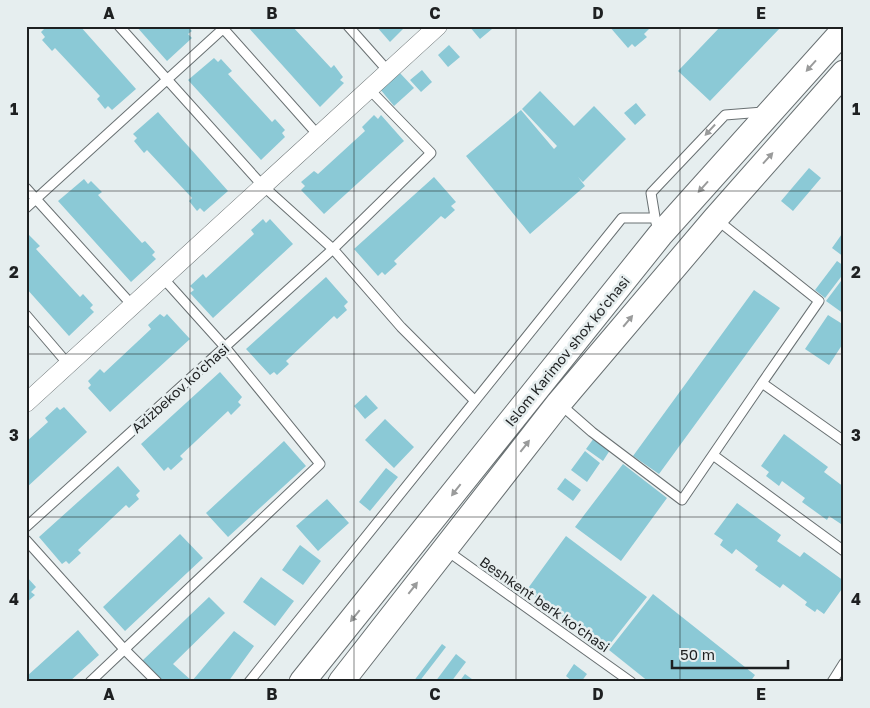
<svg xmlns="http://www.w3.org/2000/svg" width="870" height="708" font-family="'Golos Text',sans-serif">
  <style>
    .building { fill: #8bc9d6 }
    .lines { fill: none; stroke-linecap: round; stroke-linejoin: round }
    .lane-casing { stroke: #697072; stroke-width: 11 }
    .street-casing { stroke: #697072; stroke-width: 19 }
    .secondary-casing { stroke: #697072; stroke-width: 27 }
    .lane { stroke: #fff; stroke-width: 9 }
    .street { stroke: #fff; stroke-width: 18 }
    .secondary { stroke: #fff; stroke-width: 25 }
    .oneway { fill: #9a9b9b }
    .grid { fill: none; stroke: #1e2021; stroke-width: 1; stroke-opacity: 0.55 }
    .labels { text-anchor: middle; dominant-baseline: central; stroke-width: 5; stroke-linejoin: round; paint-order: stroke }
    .street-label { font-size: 14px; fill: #1e2021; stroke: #e6eeef }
    .neatline { fill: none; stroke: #1e2021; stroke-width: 2 }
    .grid-label { font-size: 16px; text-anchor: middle; font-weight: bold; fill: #1e2021 }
  </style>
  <rect width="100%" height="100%" fill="#e6eeef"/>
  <path class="building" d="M47,26h33l56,63 -24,21 -4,-4 -3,3 -8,-10 3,-3 -45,-48 -3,3 -10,-11 3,-3 -4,-5z
    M136,26h51l5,5 -4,3 4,4 -25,23z
    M247,26h45l39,42 3,-3 9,12 -3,3 4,3 -24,24z
    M376,26h30l-16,16z
    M469,26h21l2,3 -12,10z
    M609,26h43l-8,8 3,3 -12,10 -3,-3 -4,4z
    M721,26l60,1 -71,74 -32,-30z
    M449,45l11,12 -12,10 -10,-12z
    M214,58l4,4 3,-3 11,12 -4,3 44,48 3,-3 10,11 -3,3 3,4 -24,23 -73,-80z
    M422,70l10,12 -11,10 -11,-12z
    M399,72l15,16 -20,18 -14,-17z
    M540,91l34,35 20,-20 32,33 -43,43 -5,-5 7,9 -55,48 -64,-78 55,-46 33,39 3,-3 -35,-37z
    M636,103l10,12 -11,10 -11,-12z
    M158,112l70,79 -24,21 -4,-4 -3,3 -8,-10 3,-3 -45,-48 -3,3 -10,-12 3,-3 -4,-4z
    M374,115l4,4 3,-4 23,26 -80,73 -23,-24 4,-4 -4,-4 13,-11 4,3 47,-43 -3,-4z
    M809,168l12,10 -28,33 -12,-10z
    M434,177l22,25 -5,4 4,4 -10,9 -4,-3 -47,45 3,3 -12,11 -3,-3 -4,4 -24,-27z
    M84,179l4,5 3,-3 11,11 -4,3 44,48 3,-2 10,11 -3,3 4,4 -25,23 -73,-81z
    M263,219l3,4 4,-4 23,25 -80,74 -23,-25 4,-3 -4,-4 13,-12 3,4 48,-44 -3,-4z
    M844,231v26l-12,-9z
    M29,235l11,11 -4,3 44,48 3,-3 10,11 -3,3 4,4 -25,24 -43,-48v-50z
    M837,261l7,5v7l-19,25 -10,-8z
    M326,277l22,25 -4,4 3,4 -10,9 -3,-3 -48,45 3,3 -12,11 -3,-3 -4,3 -24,-26z
    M844,277v37l-18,-13z
    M754,290l26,18 -121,166 -26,-18z
    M160,314l4,3 3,-3 23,25 -80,73 -22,-24 3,-3 -3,-4 12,-12 4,4 47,-44 -3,-4z
    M828,315l16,10v17l-15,23 -24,-16z
    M220,372l22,25 -4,5 3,3 -10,10 -3,-4 -48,45 3,3 -12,11 -3,-3 -4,4 -23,-27z
    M366,395l12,13 -13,11 -11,-13z
    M57,407l3,3 4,-3 23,25 -61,56v-46l22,-20 -3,-4z
    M385,419l29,28 -20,21 -29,-28z
    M784,434l44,33 -4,5 20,15v39l-15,-10 -2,4 -25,-18 3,-4 -23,-17 -3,5 -13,-10 3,-4 -8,-6z
    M594,438l16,12 -7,11 -17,-12z
    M284,441l22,25 -78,71 -22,-24z
    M585,451l15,12 -13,19 -16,-12z
    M623,464l44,34 -46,63 -46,-34z
    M118,466l22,25 -4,4 3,4 -10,9 -3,-3 -48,45 3,3 -12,11 -3,-3 -4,3 -23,-27z
    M386,468l12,9 -28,34 -11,-9z
    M565,478l16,12 -8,11 -16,-12z
    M327,499l22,24 -31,28 -22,-25z
    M737,503l44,32 -4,6 23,16 4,-5 40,29v5l-20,28 -7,-5 -2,3 -10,-7 2,-3 -24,-18 -3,4 -25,-18 3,-4 -22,-17 -4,5 -12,-9 3,-5 -9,-6z
    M180,534l23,24 -78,73 -22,-24z
    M566,536l81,61 -40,51 -81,-57z
    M300,545l21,16 -18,24 -21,-15z
    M26,576l10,11 -5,5 4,3 -9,8z
    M261,577l33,24 -19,25 -32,-24z
    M653,594l102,81 -5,7h-101l-40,-32z
    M209,597l16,16 -52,51 19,17 42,-50 20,15 -26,36h-64l-22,-21z
    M78,630l21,25 -30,27h-43v-5z
    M442,644l4,3 -27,35h-6z
    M456,654l10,8 -15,20h-16z
    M574,664l13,10 -6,8h-8l-7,-6z
    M465,674l11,8h-17z"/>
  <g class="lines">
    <g class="lane-casing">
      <path id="lane" d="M119,26l143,159 71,64 68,78 74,74
        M221,26l97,109
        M348,26l40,45
        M26,188l106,117
        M26,208l200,-182
        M716,219l103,82 -57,82
        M656,223l-5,-30 74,-78 38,-3
        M26,315l42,49
        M560,404l32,28 90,68 80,-117 82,58
        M713,455l131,96
        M26,527l307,-278 98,-96 -62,-64
        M26,540l98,109 33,33
        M446,550l185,132
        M90,682l230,-218 -95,-117 -62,-69
        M249,682l373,-464h33
        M832,682l12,-19"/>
    </g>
    <g class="street-casing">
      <path id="street" d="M26,403l412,-377"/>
    </g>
    <g class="secondary-casing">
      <path id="secondary" d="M302,682l358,-447 184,-205
        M341,682l218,-279 156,-184 129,-146"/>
    </g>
    <use href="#lane" class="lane"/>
    <use href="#street" class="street"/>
    <use href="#secondary" class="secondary"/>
  </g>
  <defs><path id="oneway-solid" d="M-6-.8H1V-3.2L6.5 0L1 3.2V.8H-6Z" transform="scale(1.25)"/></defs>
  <g class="oneway">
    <use href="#oneway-solid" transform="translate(811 66) rotate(132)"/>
    <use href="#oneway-solid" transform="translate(710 130) rotate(133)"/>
    <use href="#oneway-solid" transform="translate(768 158) rotate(-48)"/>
    <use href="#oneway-solid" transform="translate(703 187) rotate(132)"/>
    <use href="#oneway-solid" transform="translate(628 321) rotate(-50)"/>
    <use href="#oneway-solid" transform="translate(525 446) rotate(-52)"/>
    <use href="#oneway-solid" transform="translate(456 490) rotate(128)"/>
    <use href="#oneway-solid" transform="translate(413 588) rotate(-52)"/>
    <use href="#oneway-solid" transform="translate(355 616) rotate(129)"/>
  </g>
  <path class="grid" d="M190,26v656M354,26v656M516,26v656M680,26v656M26,191h818M26,354h818M26,517h818"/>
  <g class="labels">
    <g class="street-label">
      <text transform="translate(567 351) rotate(-51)">Islom Karimov shox ko'chasi</text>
      <text transform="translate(180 388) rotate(-42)">Azizbekov ko'chasi</text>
      <text transform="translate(545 604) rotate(35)">Beshkent berk ko'chasi</text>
    </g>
  </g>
  <rect width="870" height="708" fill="none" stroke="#e6eeef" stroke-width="55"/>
  <path d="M672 660v8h116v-8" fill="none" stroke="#1e2021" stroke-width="2.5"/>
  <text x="680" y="660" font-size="15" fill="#1e2021" stroke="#e6eeef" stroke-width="4" paint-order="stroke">50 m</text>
  <rect x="28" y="28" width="814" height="652" class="neatline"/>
  <g class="grid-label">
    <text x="109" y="19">A</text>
    <text x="272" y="19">B</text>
    <text x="435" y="19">C</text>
    <text x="598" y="19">D</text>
    <text x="761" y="19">E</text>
    <text x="14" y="115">1</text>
    <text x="856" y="115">1</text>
    <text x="14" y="278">2</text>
    <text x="856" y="278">2</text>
    <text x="14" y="441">3</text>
    <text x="856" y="441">3</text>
    <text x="14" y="605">4</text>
    <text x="856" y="605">4</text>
    <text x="109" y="700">A</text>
    <text x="272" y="700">B</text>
    <text x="435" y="700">C</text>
    <text x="598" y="700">D</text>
    <text x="761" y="700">E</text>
  </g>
</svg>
